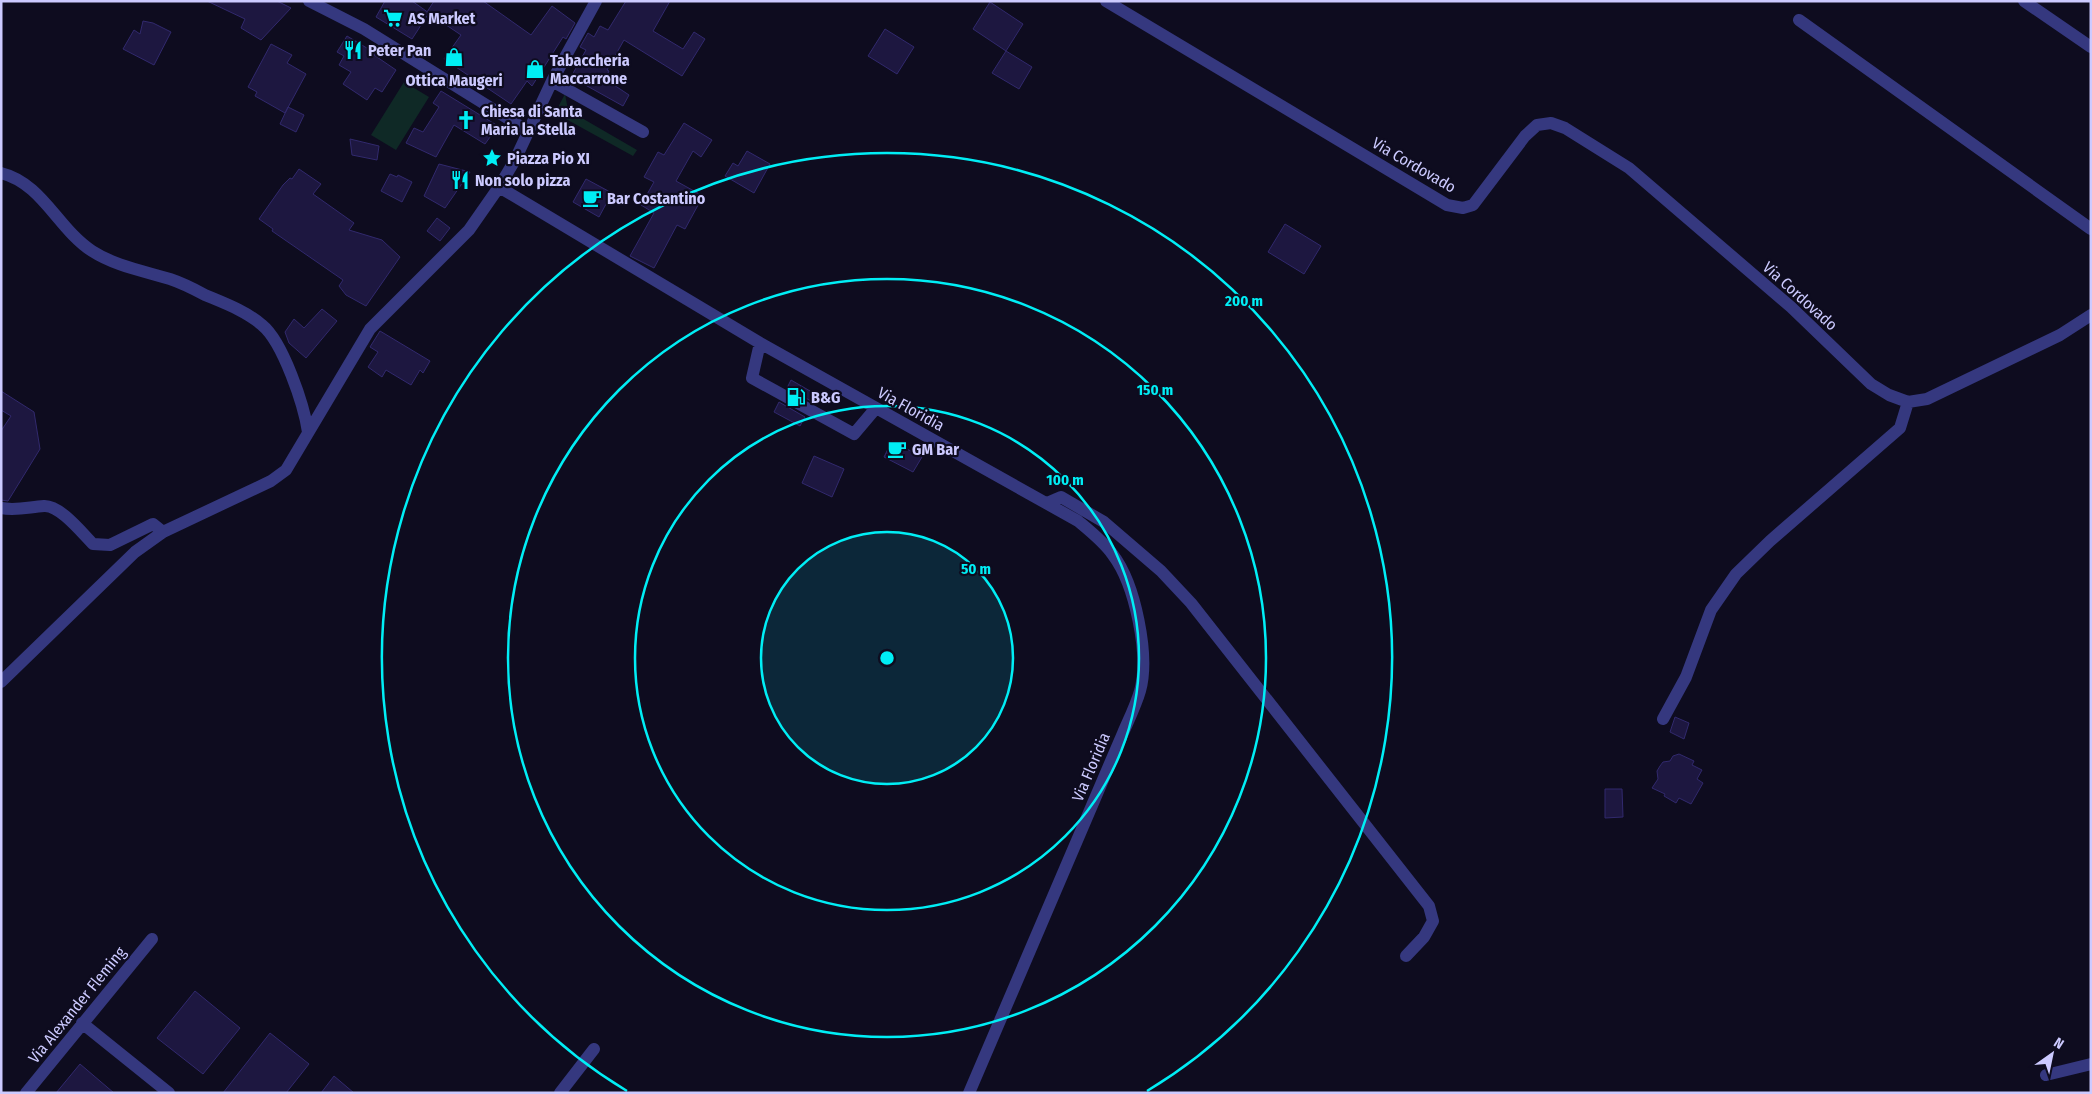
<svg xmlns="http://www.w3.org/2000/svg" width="2092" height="1094" font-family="'Fira Sans Condensed',sans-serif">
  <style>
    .green { fill: #0f2926 }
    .building { fill: #1d1740; stroke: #31296d }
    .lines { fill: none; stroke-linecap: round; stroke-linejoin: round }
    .minor { stroke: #35387f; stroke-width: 12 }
    .ring { fill: none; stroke: #00eef5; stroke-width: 2.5 }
    .labels { text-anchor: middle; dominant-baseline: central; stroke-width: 4.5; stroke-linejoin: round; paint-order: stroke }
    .poi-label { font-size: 16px; font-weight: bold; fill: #cccaff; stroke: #0e0c1f; text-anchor: start }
    .street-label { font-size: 16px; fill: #cccaff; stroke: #0e0c1f }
    .centre { fill: #00eef5; stroke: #0e0c1f; stroke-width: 2.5 }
    .ring-label { font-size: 15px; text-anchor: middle; font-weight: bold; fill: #00eef5; stroke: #0e0c1f; stroke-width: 4.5; stroke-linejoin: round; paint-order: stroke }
  </style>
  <rect width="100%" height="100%" fill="#0e0c1f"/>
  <path class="green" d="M404,82l25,15 -33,53 -25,-15z
    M565,94l3,16 69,40 -4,6 -78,-43z"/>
  <path class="building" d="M207,1h70l14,7 -30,32 -20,-12 4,-9z
    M385,1h27l17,12 -17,26 -36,-22z
    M434,1h49l48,34 21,-29 23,17 -9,16 -3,-2 -31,49 -5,-5 -16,23 -67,-45 17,-24 -34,-23z
    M626,1h44l-17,30 30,18 11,-17 11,7 -23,37 -58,-36 -17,30 2,1 -4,8 24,16 -6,11 -52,-29 15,-27 -6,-3 8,-14 6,4 6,-11 8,4z
    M990,2l33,22 -17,27 -33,-22z
    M143,21l10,2 18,9 -17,33 -31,-16 11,-19 6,4z
    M885,29l29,18 -17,27 -29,-18z
    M347,36l28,17 -1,2 22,15 -14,22 -7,-4 -8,12 -24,-16 8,-12 -12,-7 5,-9 -7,-4z
    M271,44l21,11 -5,8 19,11 -21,39 -30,-17 2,-4 -9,-5z
    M1006,51l26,16 -13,22 -27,-16z
    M441,91l57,35 -13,18 -31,-19 -18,32 -30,-14 8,-15 9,4 16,-25 -6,-4z
    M288,107l16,8 -8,17 -16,-8z
    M684,123l28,17 -11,17 -8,-6 -17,30 27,15 -18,33 -8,-4 -23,43 -24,-12 24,-43 -13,-8 13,-23 -10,-5 14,-25 6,3z
    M350,139l29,7 -2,14 -25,-5z
    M747,151l23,13 -16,29 -29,-17 8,-13 5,3z
    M439,164l31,8 -25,36 -21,-12z
    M299,169l22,15 -8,10 41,29 -5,7 33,10 18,17 -34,49 -20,-11 -7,-9 4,-6 -71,-49 1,-2 -14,-10 24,-34 7,-7 2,1z
    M390,174l7,3 1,-2 14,7 -10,20 -21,-11z
    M586,179l26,14 -13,24 -26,-15z
    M437,218l13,10 -10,13 -13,-10z
    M1285,224l36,22 -17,28 -36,-22z
    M322,309l15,12 -31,37 -17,-15 -4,-11 9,-13 10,9z
    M380,331l50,30 -7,12 -3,-3 -9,15 -25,-15 -4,7 -14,-10 10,-15 -8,-5z
    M791,380l26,15 -4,7 -26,-14z
    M1,391l33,21 6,37 -32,52 -7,-1v-69l10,-15 -10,-6z
    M779,402l26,15 -5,9 -26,-14z
    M892,441l30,16 -9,15 -29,-15z
    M814,456l30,13 -12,28 -30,-14z
    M1675,717l14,6 -5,16 -14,-7z
    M1679,754l15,7 -2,4 10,5 -5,9 6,4 -12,21 -12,-6 -3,5 -12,-7 1,-2 -13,-6 6,-9 -1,-8 3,-5 3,-4 7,-1 3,-5z
    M1605,789h17l1,28 -18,1z
    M195,991l45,37 -37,46 -46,-36z
    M270,1033l39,31 -23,29h-63z
    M80,1064l34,29h-58z
    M334,1076l20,17h-33z"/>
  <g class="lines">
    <path class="minor" d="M309,1l55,28 164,102
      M1106,1l341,204 16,3 10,-3 52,-69 12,-11 14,-2 14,5 64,40 162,139 80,77 18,11 19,7 19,-3 133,-64 31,-20
      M2024,1l67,46
      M1799,20l292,209
      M552,81l91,51
      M1,173c41,10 57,56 91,78 23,15 52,20 78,28 12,4 24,10 35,16 19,8 41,16 57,30 21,17 42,80 46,107
      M499,187l261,156 318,178c12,10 26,21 35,34 22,29 37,100 27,136 -4,14 -11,28 -17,42l-154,360
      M760,343l-8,35 102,56 22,-26
      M1047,503l14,-6 43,25 57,49 30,32 238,303 4,15 -9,16 -18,19
      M1,508c15,3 28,-1 43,-2 16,-1 38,27 49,38l17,1 43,-21 10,8
      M1,682l134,-130 28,-20 108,-51 15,-11 84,-141 99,-99 30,-43 16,-27 37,-79 44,-80
      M1663,719l23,-42 25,-67 25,-36 34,-33 130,-113 8,-26
      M82,1023l87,70
      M2046,1075l45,-11
      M26,1093l126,-154
      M560,1093l34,-44"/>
  </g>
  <circle cx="887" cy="658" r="126" fill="#00eef5" fill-opacity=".12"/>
  <g class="ring">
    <circle cx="887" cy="658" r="126"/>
    <circle cx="887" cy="658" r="252"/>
    <circle cx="887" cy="658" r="379"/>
    <path d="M627 1091A505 505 0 1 1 1147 1091"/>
  </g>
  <defs>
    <g id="supermarket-bare" transform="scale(1.5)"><path d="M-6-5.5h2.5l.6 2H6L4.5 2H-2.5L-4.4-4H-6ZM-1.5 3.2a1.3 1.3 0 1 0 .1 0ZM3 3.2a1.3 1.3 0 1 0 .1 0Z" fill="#00eef5" stroke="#0e0c1f" stroke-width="2.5" paint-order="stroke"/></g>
    <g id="restaurant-bare" transform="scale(1.5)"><path d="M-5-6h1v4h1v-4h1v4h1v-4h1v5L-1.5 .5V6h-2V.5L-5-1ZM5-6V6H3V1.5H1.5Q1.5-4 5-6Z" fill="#00eef5" stroke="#0e0c1f" stroke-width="2.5" paint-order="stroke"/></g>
    <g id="shop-bare" transform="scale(1.5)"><path d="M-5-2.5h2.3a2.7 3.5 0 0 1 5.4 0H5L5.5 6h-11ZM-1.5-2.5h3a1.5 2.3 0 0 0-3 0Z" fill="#00eef5" stroke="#0e0c1f" stroke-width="2.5" paint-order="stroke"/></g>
    <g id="church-bare" transform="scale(1.5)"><path d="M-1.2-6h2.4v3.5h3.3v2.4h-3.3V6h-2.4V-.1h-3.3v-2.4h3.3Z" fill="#00eef5" stroke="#0e0c1f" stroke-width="2.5" paint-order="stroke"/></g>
    <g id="sight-bare" transform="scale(1.5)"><path d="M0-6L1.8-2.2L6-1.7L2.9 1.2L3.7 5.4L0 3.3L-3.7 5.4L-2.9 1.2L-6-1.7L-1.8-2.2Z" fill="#00eef5" stroke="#0e0c1f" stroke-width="2.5" paint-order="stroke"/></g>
    <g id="cafe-bare" transform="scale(1.5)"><path d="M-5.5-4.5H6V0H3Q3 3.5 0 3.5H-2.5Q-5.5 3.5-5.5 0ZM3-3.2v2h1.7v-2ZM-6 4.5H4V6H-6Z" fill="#00eef5" stroke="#0e0c1f" stroke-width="2.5" paint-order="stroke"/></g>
    <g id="fuel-bare" transform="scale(1.5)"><path d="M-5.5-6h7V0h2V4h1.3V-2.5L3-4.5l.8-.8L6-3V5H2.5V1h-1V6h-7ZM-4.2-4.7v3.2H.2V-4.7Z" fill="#00eef5" stroke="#0e0c1f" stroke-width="2.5" paint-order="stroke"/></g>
  </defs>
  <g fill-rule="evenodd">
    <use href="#supermarket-bare" x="393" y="18"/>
    <use href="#restaurant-bare" x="353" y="50"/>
    <use href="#shop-bare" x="454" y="57"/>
    <use href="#shop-bare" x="535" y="69"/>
    <use href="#church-bare" x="466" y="120"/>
    <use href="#sight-bare" x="492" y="158"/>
    <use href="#restaurant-bare" x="460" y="180"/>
    <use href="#cafe-bare" x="592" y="198"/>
    <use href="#fuel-bare" x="796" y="397"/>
    <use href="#cafe-bare" x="897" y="449"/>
  </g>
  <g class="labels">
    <g class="poi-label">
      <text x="408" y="18">AS Market</text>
      <text x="368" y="50">Peter Pan</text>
      <text x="550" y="60">Tabaccheria<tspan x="550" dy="18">Maccarrone</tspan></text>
      <text x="454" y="80" text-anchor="middle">Ottica Maugeri</text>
      <text x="481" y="111">Chiesa di Santa<tspan x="481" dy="18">Maria la Stella</tspan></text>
      <text x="507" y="158">Piazza Pio XI</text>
      <text x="475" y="180">Non solo pizza</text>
      <text x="607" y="198">Bar Costantino</text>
      <text x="811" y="397">B&amp;G</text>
      <text x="912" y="449">GM Bar</text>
    </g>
    <g class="street-label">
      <text transform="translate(1414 165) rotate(30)">Via Cordovado</text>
      <text transform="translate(1800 296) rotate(42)">Via Cordovado</text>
      <text transform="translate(911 409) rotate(29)">Via Floridia</text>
      <text transform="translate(1091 767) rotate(-67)">Via Floridia</text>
      <text transform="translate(77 1005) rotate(-51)">Via Alexander Fleming</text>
    </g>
  </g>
  <circle cx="887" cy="658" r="8" class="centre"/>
  <g class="ring-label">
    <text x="1244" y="306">200 m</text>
    <text x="1155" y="395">150 m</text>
    <text x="1065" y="485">100 m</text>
    <text x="976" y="574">50 m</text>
  </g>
  <rect width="2092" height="1094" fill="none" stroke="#cccaff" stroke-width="5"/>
  <g transform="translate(2052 1054) rotate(33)" stroke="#0e0c1f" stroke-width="4" paint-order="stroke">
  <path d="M0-4L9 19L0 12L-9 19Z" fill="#cccaff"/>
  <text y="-8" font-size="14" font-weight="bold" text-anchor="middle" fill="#cccaff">N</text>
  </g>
</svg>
